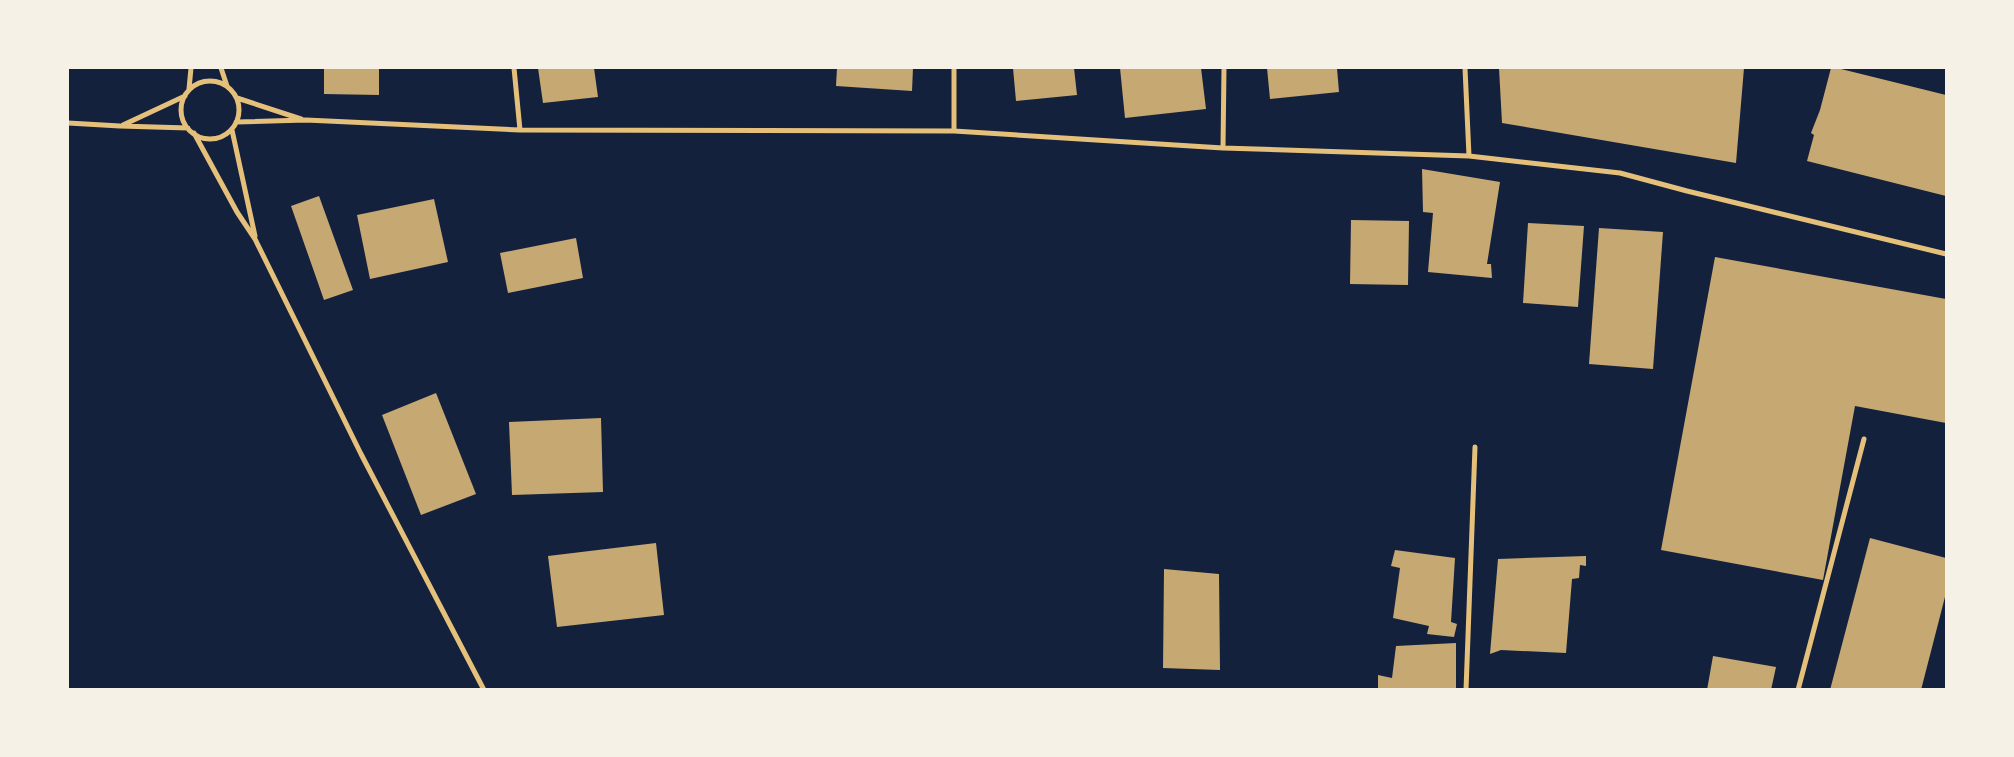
<svg xmlns="http://www.w3.org/2000/svg" width="2014" height="757" font-family="'Noto Sans',sans-serif">
  <style>
    .building { fill: #c6a872 }
    .lines { fill: none; stroke-linecap: round; stroke-linejoin: round }
    .minor { stroke: #e5c07b; stroke-width: 5 }
  </style>
  <rect width="100%" height="100%" fill="#14213d"/>
  <path class="building" d="M324,68h55v27l-55,-1z
    M538,68h56l4,29 -55,6z
    M837,68h76l-1,23 -76,-5z
    M1013,68h61l3,27 -61,6z
    M1120,68h81l5,41 -81,9z
    M1267,68h70l2,24 -69,7z
    M1499,68h245l-8,95 -234,-40z
    M1831,68h6l109,27v101l-139,-35 7,-26 -3,-2 9,-23z
    M1422,169l78,13 -13,82h4l1,14 -64,-6 5,-59 -10,-1z
    M319,196l34,94 -29,10 -33,-94z
    M434,199l14,63 -78,17 -13,-64z
    M1351,220l58,1 -1,64 -58,-1z
    M1528,223l56,3 -6,81 -55,-4z
    M1599,228l64,4 -10,137 -64,-5z
    M576,238l7,40 -75,15 -8,-40z
    M1715,257l231,42v124l-91,-17 -32,174 -162,-30z
    M436,393l40,101 -55,21 -39,-100z
    M601,418l2,74 -91,3 -3,-73z
    M1870,538l76,20v35l-25,97h-91z
    M656,543l8,72 -107,12 -9,-71z
    M1395,550l60,8 -4,64 6,2 -3,13 -27,-3 2,-8 -36,-8 7,-50 -9,-2z
    M1586,556v10l-6,-1 -1,13 -7,1 -6,74 -65,-3 -11,4 8,-95z
    M1164,569l55,5 1,96 -57,-2z
    M1456,643v47h-78v-15l14,3 4,-32z
    M1713,656l63,11 -5,23h-64z"/>
  <g class="lines">
    <path class="minor" d="M221,68l6,18
      M514,68l6,62
      M1465,68l4,88
      M181 110a29 29 0 1 1 58 0a29 29 0 1 1-58 0Z
      M189,89l2,-21
      M237,98l64,21
      M236,122l70,-2 214,10 434,1 269,17 246,8 151,17 67,18 259,63
      M68,123l52,3 68,2
      M123,125l62,-29
      M232,130l23,106
      M954,131v-63
      M194,133l43,79 18,27 106,215 123,236
      M1223,148l1,-80
      M1466,690l9,-243
      M1798,690l66,-251"/>
  </g>
  <rect width="2014" height="757" fill="none" stroke="#f6f1e7" stroke-width="138"/>
</svg>
